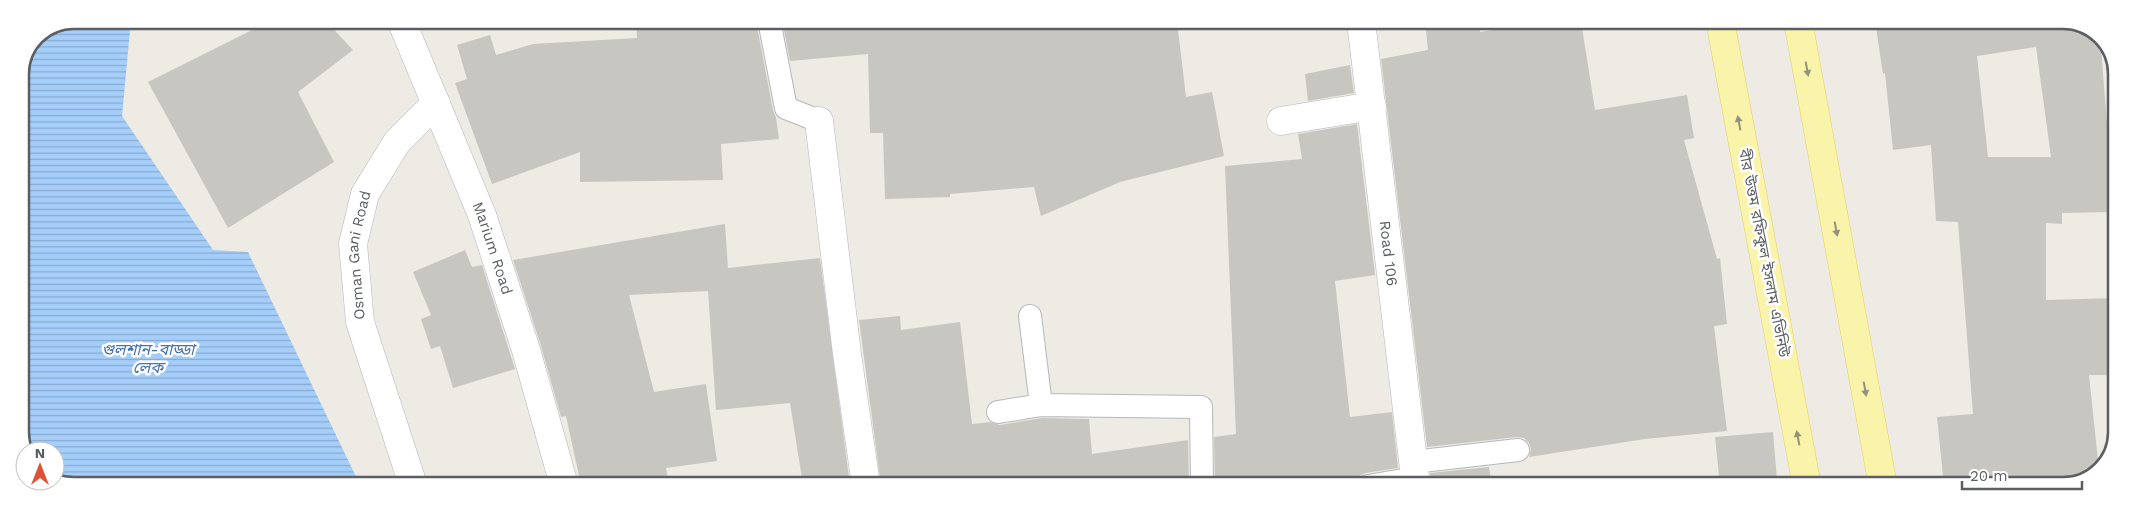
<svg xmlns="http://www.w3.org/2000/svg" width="2137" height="506" font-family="'Work Sans','Noto Sans Bengali',sans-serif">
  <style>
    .water { fill: url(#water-rules) }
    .building { fill: #c8c6c0; fill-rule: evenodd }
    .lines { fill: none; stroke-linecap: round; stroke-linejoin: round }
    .lane-casing { stroke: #b5b8bc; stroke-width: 24 }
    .street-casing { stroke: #b5b8bc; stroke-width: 29 }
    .primary-casing { stroke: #e9ce5f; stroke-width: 29 }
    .lane { stroke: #fff; stroke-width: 22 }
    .street { stroke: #fff; stroke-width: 28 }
    .primary { stroke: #faf4aa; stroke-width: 28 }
    .oneway { fill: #93927b }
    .labels { text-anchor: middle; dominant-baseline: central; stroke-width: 5; stroke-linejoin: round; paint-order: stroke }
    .street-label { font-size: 15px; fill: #5b5e62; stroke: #fff }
    .water-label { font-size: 16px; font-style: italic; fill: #4673b3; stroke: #fff }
    .rim { fill: none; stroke: #5b5e62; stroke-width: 2.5 }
  </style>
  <defs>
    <pattern id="water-rules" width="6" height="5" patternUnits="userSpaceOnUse" patternTransform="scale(1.25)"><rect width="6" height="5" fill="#a5cefa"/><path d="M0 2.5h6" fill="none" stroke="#89aace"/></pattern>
  </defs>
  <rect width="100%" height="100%" fill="#edebe3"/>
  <path class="water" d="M74,20h57l-9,96 91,134 35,2 112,233h-297l-8,-5v-29h-29l-6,-12v-366l16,-37z"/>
  <path class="building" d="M272,20h53l28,30 -55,42 36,70 -106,66 -80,-146z
    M636,20h66l1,4 53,-3 17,89 3,7 3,22 -58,5 2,36 -143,2v-30l-88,32 -37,-101 12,-4 -10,-34 33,-10 6,20 37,-11 104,-6z
    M782,20l395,1 9,76 26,-5 12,64 -104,26 -79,34 -7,-29 -84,7v3l-65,2 -2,-66h-13l-2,-79 -78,7z
    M1425,21h54l1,11 68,-11h33l14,89 92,-15 7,43 -10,2 33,119 3,-1 7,66 -13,2 13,105 -82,8 -116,18 2,-8 -2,-6 -5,-5 -7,-1 -90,10 -46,-388 47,-9z
    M1875,21h199l26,15 8,100h2l3,76 -51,1v11l-16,-1v77l70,-2v77h-27l10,95 -3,5 -32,11h-120l-7,-69 36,-3 -15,-192 -22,-1 -5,-76 -38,5 -8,-77 -2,1zM2036,47l15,110h-63l-11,-101z
    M1350,65l4,28 -46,8 -3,-27z
    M1357,124l18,151 -40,6 15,136 42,-5 6,56 -33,5 -6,3 -4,10h-140l-1,-49 22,-3 -11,-268 77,-7 -4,-25z
    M725,224l3,44 92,-10 30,227h-47l-13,-82 -74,7 -8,-119 -79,4 25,97 52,-8 11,77 -51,7 3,17h-88l-15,-69 -5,1 -20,-71 -28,-86z
    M465,250l7,17 10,-2 33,104 -62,19 -13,-42 -9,3 -10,-30 10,-4 -18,-43z
    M900,316l1,14 59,-8 12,102 18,-2 10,3 42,-7 47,1 3,35 96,-14 1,46 -308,-1 -22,-165z
    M1773,432l4,48 -57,5 -5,-48z
    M1489,467l3,19h-61l-1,-13z"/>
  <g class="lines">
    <g class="lane-casing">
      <path id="lane" d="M769,20l17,88 33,13
        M1030,316l11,89
        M998,412l43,-7 160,2 1,79
        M1413,462l105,-12
        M1368,486l47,-8"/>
    </g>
    <g class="street-casing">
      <g id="street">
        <path id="s1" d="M401,20l81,195 44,135 38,135"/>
        <path id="s2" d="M1361,21l55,465"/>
        <path d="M819,121l28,233 19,131"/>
        <path d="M1281,121l91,-15"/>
        <path id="s3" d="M413,485l-53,-163 -7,-78 12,-50 32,-52 39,-39"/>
      </g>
    </g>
    <g class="primary-casing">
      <path id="primary" d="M1720,21l87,465
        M1798,21l85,465"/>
    </g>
    <use href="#lane" class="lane"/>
    <use href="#street" class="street"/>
    <use href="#primary" class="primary"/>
  </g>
  <defs><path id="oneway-solid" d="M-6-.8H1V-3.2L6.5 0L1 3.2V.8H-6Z" transform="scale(1.25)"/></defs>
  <g class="oneway">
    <use href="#oneway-solid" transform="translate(1807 69) rotate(80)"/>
    <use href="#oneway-solid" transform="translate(1739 123) rotate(-101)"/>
    <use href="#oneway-solid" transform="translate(1836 229) rotate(80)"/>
    <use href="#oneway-solid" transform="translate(1865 389) rotate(80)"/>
    <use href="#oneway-solid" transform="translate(1798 438) rotate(-101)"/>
  </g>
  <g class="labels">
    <g class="street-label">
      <text stroke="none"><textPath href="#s1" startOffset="246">Marium Road</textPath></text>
      <text stroke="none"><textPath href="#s2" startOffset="234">Road 106</textPath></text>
      <text transform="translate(1764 253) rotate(79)">বীর উত্তম রফিকুল ইসলাম এভিনিউ</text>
      <text stroke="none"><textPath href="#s3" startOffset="239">Osman Gani Road</textPath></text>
    </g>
    <g class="water-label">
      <text x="148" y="349">গুলশান-বাড্ডা<tspan x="148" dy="18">লেক</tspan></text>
    </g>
  </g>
  <path d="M0 0H2137V506H0ZM74 29H2063A45 45 0 0 1 2108 74V432A45 45 0 0 1 2063 477H74A45 45 0 0 1 29 432V74A45 45 0 0 1 74 29Z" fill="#fff" fill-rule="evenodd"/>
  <path class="rim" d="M74 29H2063A45 45 0 0 1 2108 74V432A45 45 0 0 1 2063 477H74A45 45 0 0 1 29 432V74A45 45 0 0 1 74 29Z"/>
  <g transform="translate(40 466)"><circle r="24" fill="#ffffff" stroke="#bdbfc0"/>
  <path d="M0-4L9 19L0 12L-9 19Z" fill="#df5236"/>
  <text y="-8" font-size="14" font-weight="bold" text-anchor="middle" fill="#5b5e62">N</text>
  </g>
  <path d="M1962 481v8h120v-8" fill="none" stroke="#5b5e62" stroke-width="2.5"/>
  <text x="1970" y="481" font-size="15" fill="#5b5e62" stroke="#ffffff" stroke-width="4" paint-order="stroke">20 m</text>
</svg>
